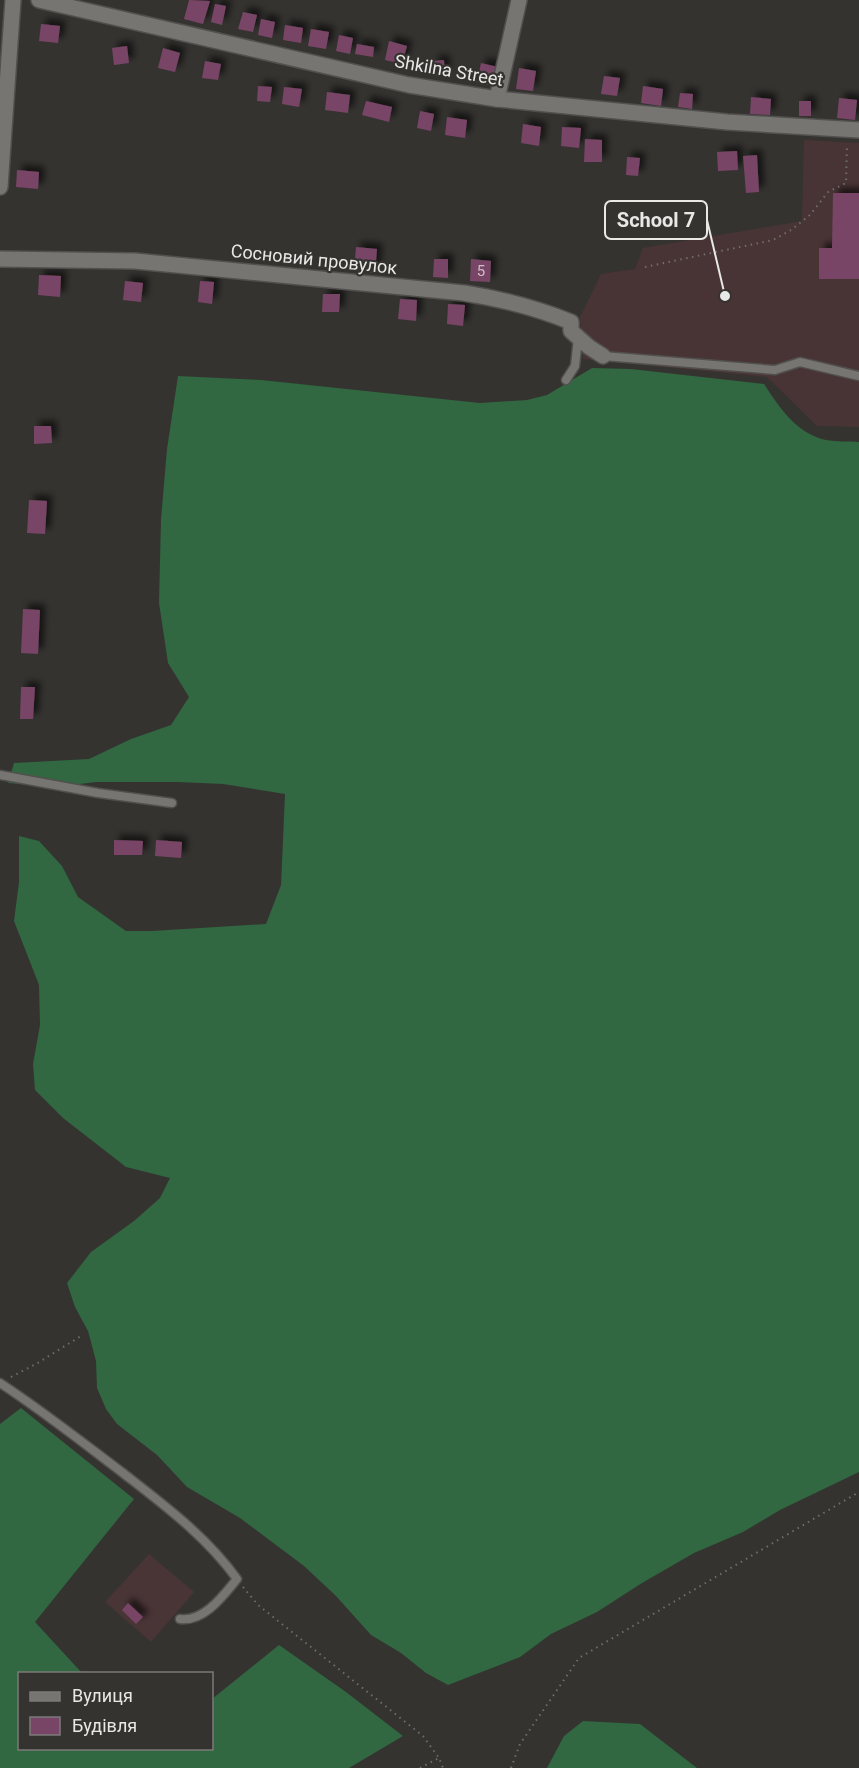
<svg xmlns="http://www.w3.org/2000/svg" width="859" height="1768" font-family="Roboto,sans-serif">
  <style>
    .industrial { fill: #493436 }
    .education { fill: #493435 }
    .forest { fill: #316741 }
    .building { fill: #784566; filter: url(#shadow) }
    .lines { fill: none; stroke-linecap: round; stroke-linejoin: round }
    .service-casing { stroke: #51504e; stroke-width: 11 }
    .minor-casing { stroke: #51504e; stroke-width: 18 }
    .tertiary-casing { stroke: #51504e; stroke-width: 18 }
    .path { stroke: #6f6e6c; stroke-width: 2; stroke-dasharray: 1.5 4.5; stroke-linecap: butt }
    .service { stroke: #767572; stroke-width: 8 }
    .minor { stroke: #767572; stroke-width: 15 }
    .tertiary { stroke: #767572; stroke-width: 15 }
    .labels { text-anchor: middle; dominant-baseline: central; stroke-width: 4.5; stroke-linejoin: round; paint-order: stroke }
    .number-label { font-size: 15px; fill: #ccbfc6 }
    .street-label { font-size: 18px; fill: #e8e8e6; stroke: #343330 }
    .leader { fill: none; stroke: #e8e8e6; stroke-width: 2 }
    .callout-dot { fill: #e8e8e6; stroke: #343330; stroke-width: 2 }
    .callout { fill: #343330; stroke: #e8e8e6; stroke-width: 2 }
    .callout-label { font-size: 20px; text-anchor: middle; font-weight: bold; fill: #e8e8e6 }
  </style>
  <defs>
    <filter id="shadow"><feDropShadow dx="5.5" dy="-5.5" stdDeviation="3" flood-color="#0009"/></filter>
  </defs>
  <rect width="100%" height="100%" fill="#343330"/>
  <path class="industrial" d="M149,1554l45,38 -43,50 -46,-40z"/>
  <path class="education" d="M804,140l55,3v284l-42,-1 -50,-49 -184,-18 -3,-42 21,-43 34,-5 8,-21 159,-27z"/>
  <path class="forest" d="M592,368l39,1 133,15c15,23 33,50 62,56 10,2 22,1 33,2v1030l-79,38 -37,22 -49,21 -52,30 -45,29 -46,22 -31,23 -72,28 -22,-12 -25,-20 -30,-18 -35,-39 -32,-30 -64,-48 -53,-31 -30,-32 -40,-31 -11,-15 -9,-21 -1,-27 -8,-30 -13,-24 -8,-24 24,-31 43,-31 26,-23 10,-20 -44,-11 -63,-49 -28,-28 -2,-26 7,-39 -1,-40 -25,-64 5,-39v-46l20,5 23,25 16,31 48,34h26l114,-7 15,-39 4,-91 -62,-10 -45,-2h-82l-40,5 -48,-4 6,-20 75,-4 42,-20 40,-14 18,-28 -21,-34 -9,-60 2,-84 6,-70 11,-73 83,4 219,23 47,-3 20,-5z
    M21,1408l113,91 -99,123 47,51 -62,1v74h192v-49l67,-54 67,47 57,44 -54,32h-349v-344z
    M583,1721l57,3 57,44h-150l17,-32z"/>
  <path class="building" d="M189,0l21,1 -7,23 -19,-5z
    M215,4l11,2 -4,19 -11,-3z
    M243,12l14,3 -4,17 -15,-3z
    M261,19l14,3 -3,16 -14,-3z
    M41,24l19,2 -2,17 -19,-2z
    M285,25l18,3 -2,15 -18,-3z
    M311,29l18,3 -3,17 -18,-3z
    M339,35l14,3 -3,16 -14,-3z
    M389,41l18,5 -5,18 -17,-4z
    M357,44l17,3 -1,10 -18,-3z
    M127,46l2,17 -15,2 -2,-17z
    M163,48l17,5 -5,19 -17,-4z
    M444,60l1,16h-12v-15z
    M205,61l16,3 -3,16 -16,-2z
    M481,63l17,4 -4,19 -17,-4z
    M519,68l17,3 -3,20 -17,-2z
    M604,76l16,2 -3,18 -16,-2z
    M258,86l14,1 -2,15 -13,-1z
    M643,86l20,3 -2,17 -20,-3z
    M284,87l18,2 -3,18 -17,-3z
    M327,92l23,3 -2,18 -23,-3z
    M680,93l13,1 -1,15 -14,-2z
    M751,97l20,2 -1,16 -20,-1z
    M839,98l18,2 -2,20 -18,-2z
    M366,101l26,6 -3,15 -27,-7z
    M799,101h12v15h-12z
    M420,111l14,3 -3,17 -14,-3z
    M447,117l20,3 -2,18 -20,-3z
    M523,124l18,3 -2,19 -18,-3z
    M562,127l19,1 -2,20 -18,-2z
    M585,139l17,1v22h-18z
    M737,151l1,19 -20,1 -1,-19z
    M757,155l2,37 -13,1 -3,-37z
    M627,157l13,1 -2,18 -12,-1z
    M17,170l22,2 -1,17 -22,-2z
    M833,193h26v86h-40v-31h13z
    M356,247l21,2 -2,24 -21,-2z
    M434,259h14v19l-15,-1z
    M471,259l20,2 -1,21 -20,-1z
    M39,275l22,1 -1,21 -22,-2z
    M125,281l18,2 -2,19 -18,-2z
    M200,281l14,1 -2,22 -14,-2z
    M323,294h17l-1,18h-17z
    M400,299l17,1 -1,21 -18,-2z
    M448,304l17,1 -2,21 -16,-2z
    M34,426h17l1,17 -18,1z
    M29,500l18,1 -2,33 -18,-1z
    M23,609l17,1 -2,44 -17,-1z
    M21,687h14l-2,32h-13z
    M114,840l29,1 -1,14h-28z
    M156,840l26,2 -1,16 -26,-2z
    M128,1603l15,14 -7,7 -14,-14z"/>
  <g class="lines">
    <g class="service-casing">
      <path id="service" d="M603,356l172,14 25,-8 59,14
        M566,380l9,-14 3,-28
        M0,775l98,18 74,10
        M0,1383c43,28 82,59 123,90 41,32 83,63 114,106 -14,17 -33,43 -57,40"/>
    </g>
    <g class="minor-casing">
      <path id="minor" d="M497,99l22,-99
        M0,259l135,2 329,32c38,6 72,15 107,29v9l18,16 14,9"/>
    </g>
    <g class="tertiary-casing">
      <path id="tertiary" d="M39,0l370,85 88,14 230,23 132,8
        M0,187l13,-187"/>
    </g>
    <path class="path" d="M645,267l128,-27 18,-10 19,-15 18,-23 18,-9 1,-39
      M11,1377l25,-13 45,-28
      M243,1587l15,18 165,131 16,22
      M420,1768l19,-10 4,10
      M511,1768l9,-24 59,-86 280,-166"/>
    <use href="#service" class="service"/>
    <use href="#minor" class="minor"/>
    <use href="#tertiary" class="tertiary"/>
  </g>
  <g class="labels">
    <g class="number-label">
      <text x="481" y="271">5</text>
    </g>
    <g class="street-label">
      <text transform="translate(449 70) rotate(10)">Shkilna Street</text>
      <text transform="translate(314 259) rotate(6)">Сосновий провулок</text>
    </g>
  </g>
  <path class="leader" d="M725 296L707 220"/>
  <circle class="callout-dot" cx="725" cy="296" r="6"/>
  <rect class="callout" x="605" y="201" width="102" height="38" rx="6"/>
  <g class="callout-label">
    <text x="656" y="227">School 7</text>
  </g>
  <rect x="18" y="1672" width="195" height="78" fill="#343330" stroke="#7c7b79" stroke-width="1.5"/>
  <rect x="30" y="1692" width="30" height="9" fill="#767572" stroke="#7c7b79" stroke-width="1.5"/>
  <text x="72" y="1702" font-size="18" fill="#e8e8e6">Вулиця</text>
  <rect x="30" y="1717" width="30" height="18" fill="#784566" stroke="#7c7b79" stroke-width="1.5"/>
  <text x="72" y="1732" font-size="18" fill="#e8e8e6">Будівля</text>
</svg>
